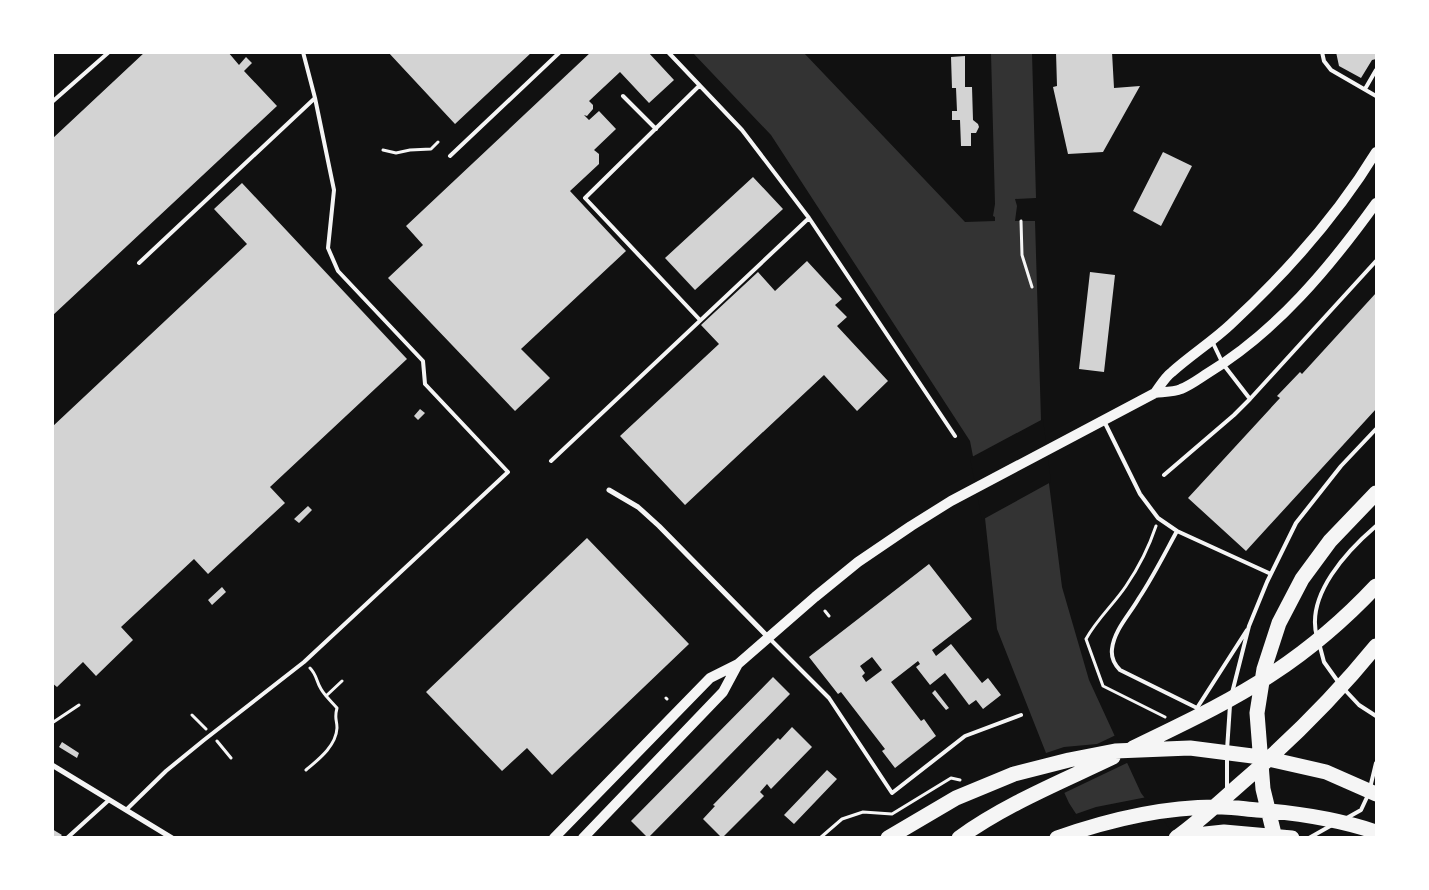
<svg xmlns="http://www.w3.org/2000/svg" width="1429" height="890" font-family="Rubik,sans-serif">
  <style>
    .water { fill: #333 }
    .pier { fill: #111 }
    .building { fill: #d3d3d3; fill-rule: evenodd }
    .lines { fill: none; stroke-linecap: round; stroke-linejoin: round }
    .path { stroke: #f5f5f5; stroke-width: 3 }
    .service { stroke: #f5f5f5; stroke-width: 4 }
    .minor { stroke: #f5f5f5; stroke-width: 5 }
    .secondary { stroke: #f5f5f5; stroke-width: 10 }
    .motorway { stroke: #f5f5f5; stroke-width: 15 }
  </style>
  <rect width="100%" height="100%" fill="#111"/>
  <path class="water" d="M693,53h111l161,169 30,-1v-4l-2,-1 2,-12 -4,-151h41l4,145 -21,1 2,7 -2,15h20l6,199 21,167 27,93 52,113 33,44h-83l-22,-34 -23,-50 -49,-124 -12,-111 -15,-77 -199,-306z"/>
  <path class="pier" d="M1043,419l8,63 -69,38 -12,-62z
    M1116,735l13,27 -67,32 -19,-40 21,-7 33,-3z
    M1147,797l29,41h-88l-15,-23 23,-8z"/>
  <path class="building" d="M145,52h83l11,13 7,-8 6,6 -8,8 33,35 -225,210v-177z
    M388,52h144l-77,72z
    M591,52h57l26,28 -25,23 -29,-31 -31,29 4,4v4l-6,7 -3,-1 5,5 10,-9 17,18 -22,21 5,4v10l-29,27 56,60 -105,98 29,29 -35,33 -127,-133 35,-33 -17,-19z
    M1056,52h56l2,36 26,-2 -37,66 -35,2 -15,-67 4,-1z
    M1336,52h40v7l-4,1 -11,18 -22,-12z
    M965,56v31h7l1,33 5,4 1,3 -3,6h-5v13h-10l-1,-26h-8v-9h5l-1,-23h-4l-1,-31z
    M1163,152l29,14 -31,60 -28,-15z
    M753,177l30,32 -88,81 -30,-32z
    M242,183l165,176 -137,128 15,16 -77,71 -14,-15 -73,68 12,13 -37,36 -13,-14 -26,25 -5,-4v-256l195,-183 -33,-35z
    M807,261l35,38 -7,6 12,12 -10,9 51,55 -31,30 -33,-36 -139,130 -65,-69 99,-92 -18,-19 57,-53 17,19z
    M1090,272l25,3 -11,97 -25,-3z
    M1376,293v116l-130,142 -58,-53 92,-100 -3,-2 23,-24 2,2z
    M420,409l5,4 -7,7 -4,-4z
    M308,506l4,4 -13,13 -5,-4z
    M587,538l102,106 -137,131 -25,-27 -25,23 -76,-79z
    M929,564l43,55 -40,31 4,6 15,-12 31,39 6,-5 13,17 -18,14 -7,-9 -7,5 -24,-32 -15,12 -14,-18 4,-3 -2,-3 -27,21 30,39 3,-2 12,17 -41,32 -13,-17 3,-2 -44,-57 -3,2 -29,-37zM872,657l10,13 -16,12 -4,-6 3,-3 -5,-7z
    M222,587l4,5 -14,13 -4,-5z
    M773,677l17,17 -142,144 -17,-17z
    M935,690l14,18 -3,2 -14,-17z
    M792,727l20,20 -41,42 -4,-5 -7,8 4,4 -42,42 -19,-19 12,-13 -2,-1 65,-67 2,2z
    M62,742l17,11 -2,5 -18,-11z
    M827,770l10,9 -43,45 -10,-9z
    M52,829l10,6 -3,3h-7z"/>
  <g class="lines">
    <path class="path" d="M383,150l13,3 14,-3 21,-1 7,-7
      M1021,221l1,34 10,32
      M1156,526c-7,21 -17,41 -30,60 -12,18 -29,33 -40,53l17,47 62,31
      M825,611l4,5
      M326,696l16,-15
      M666,698l1,1
      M192,715l14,14
      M52,723l27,-18
      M217,741l14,17
      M306,770c13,-11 30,-24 31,-42 0,-9 -3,-9 0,-20 -5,-6 -12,-12 -16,-19 -5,-8 -4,-14 -11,-21
      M820,838l22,-19 21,-7 29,2 59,-36 9,2"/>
    <path class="service" d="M1322,52l2,9 7,9 45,26
      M699,86l-114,112 115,122
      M1365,89l11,-19
      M623,96l33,33
      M52,102l57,-50
      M450,156l110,-104
      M809,218l146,218
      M139,263l176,-165
      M1212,341l11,23 27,35
      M1104,421l36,73 18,24 19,13 94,43
      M551,461l258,-243 -67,-88 -74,-78
      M1164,475l70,-60 16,-16 126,-138
      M1177,531c-12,22 -24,46 -38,67 -9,16 -25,32 -27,51 -1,8 2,15 8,21l77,38 50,-78
      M1317,637c-12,-42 31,-87 59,-111
      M769,638l60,60 63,95 73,-57 56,-21
      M1319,643l5,19 15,21
      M1344,689l15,16 17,11
      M1232,693l17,-67 18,-44 29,-59 45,-57 35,-37
      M1227,750l3,-45
      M1227,757v31
      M1370,788l6,-25
      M126,810l40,-39 38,-31 100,-78 204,-190 -83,-88 -2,-23 -85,-90 -10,-23 6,-58 -19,-92 -12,-46
      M1345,819l16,-9 7,-15
      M67,838l42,-38
      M1309,838l23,-13"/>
    <path class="minor" d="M609,490l29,17 21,19 109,111
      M52,765l120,73"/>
    <path class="secondary" d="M1155,393c5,-7 10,-16 17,-21 19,-17 41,-31 59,-48 56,-52 106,-108 145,-172
      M554,838l156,-160 28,-14 77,-67 43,-35 53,-36 40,-25 204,-108c8,-1 19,-1 26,-4 10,-4 19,-11 27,-16 68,-41 122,-106 168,-170
      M583,838l140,-146 15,-28"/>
    <path class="motorway" d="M1133,748c47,-23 95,-45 139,-74 38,-25 73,-55 104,-88
      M1177,837l47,-5 68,6
      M888,838l68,-40 58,-24 55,-14 46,-9 75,-3 70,9 66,15 50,22
      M959,838c47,-34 102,-56 154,-81
      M1057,838c51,-18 111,-32 165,-31 12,0 23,2 35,3 41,3 80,9 119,22
      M1176,838c25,-18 47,-39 70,-59 47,-41 91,-85 130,-133
      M1275,838l-12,-49 -6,-76 7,-44 15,-46 23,-44 28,-38 46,-48"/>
  </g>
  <rect width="1429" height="890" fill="none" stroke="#ffffff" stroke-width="108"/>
</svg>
